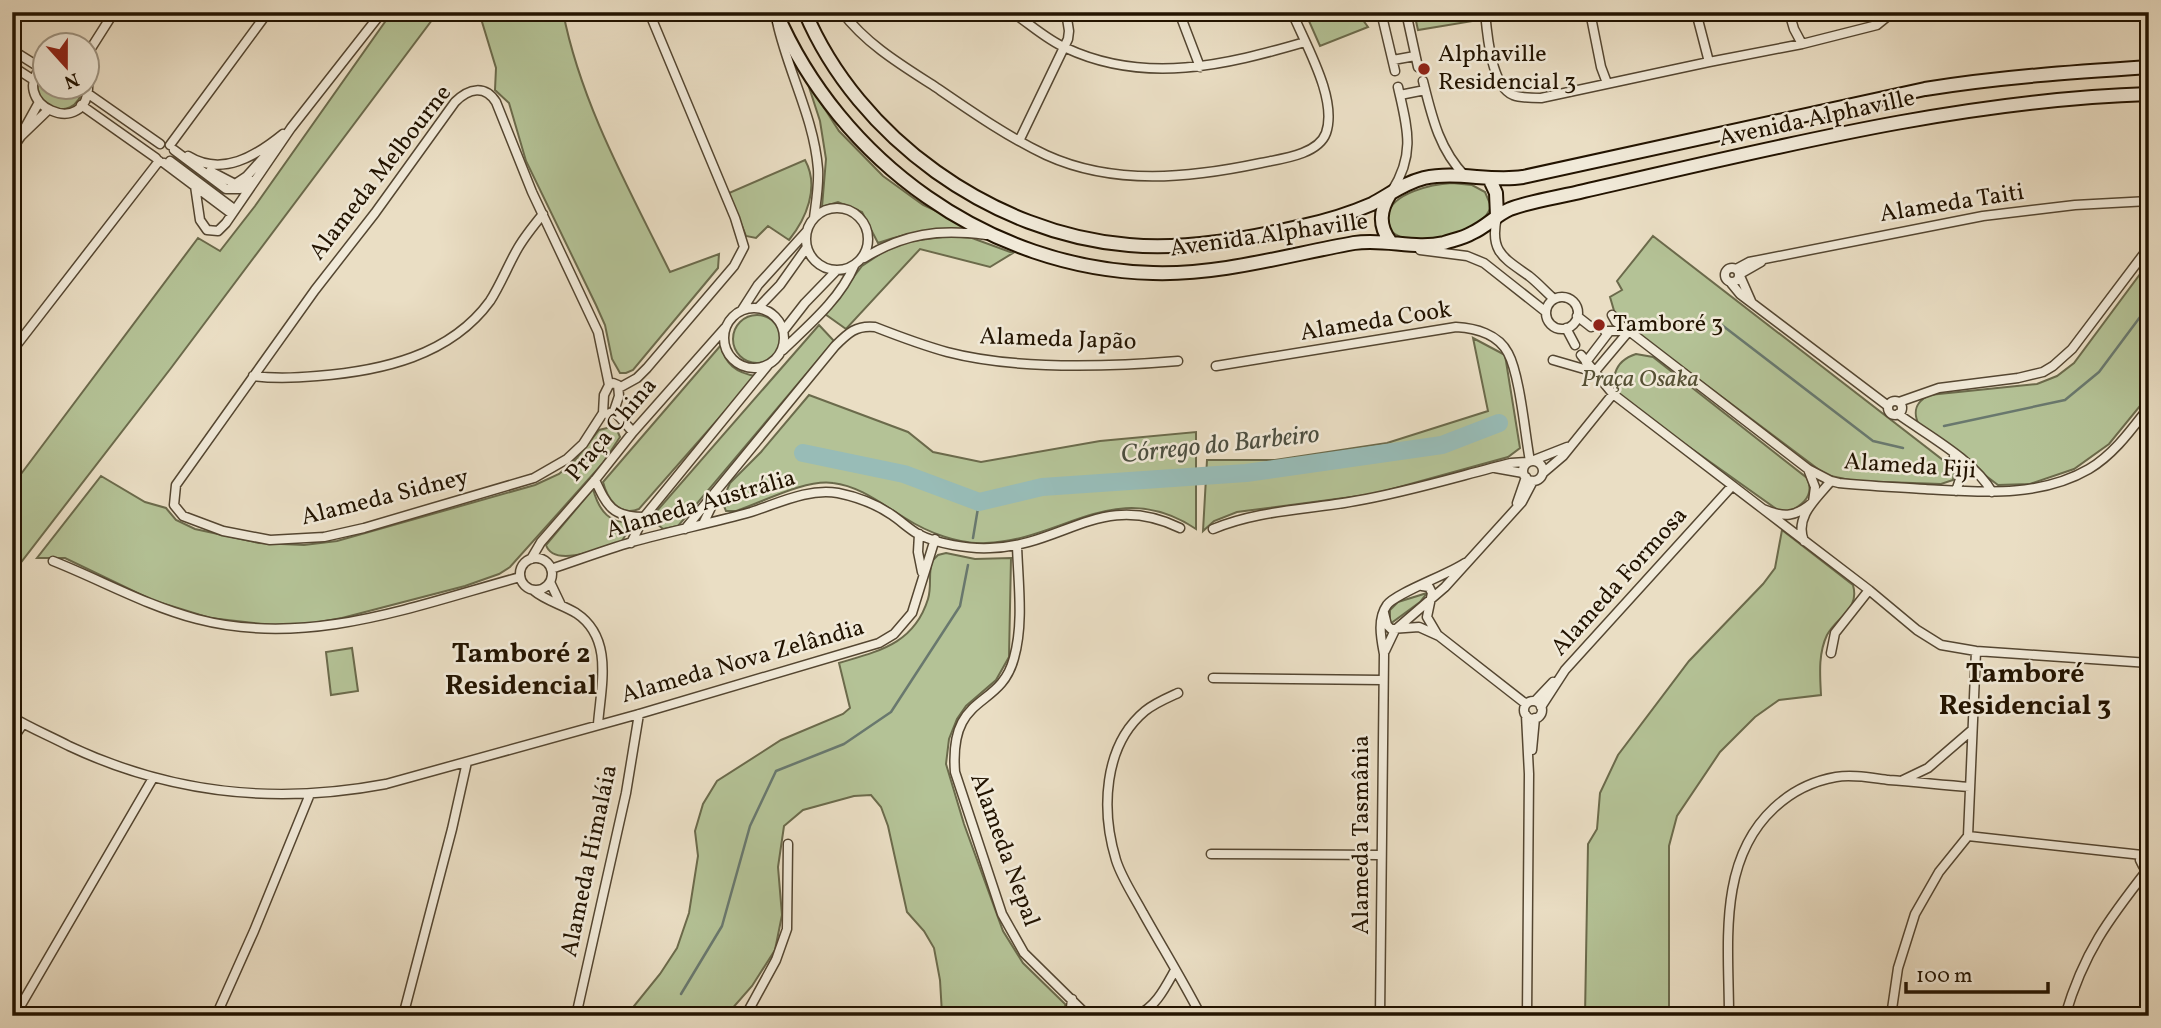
<svg xmlns="http://www.w3.org/2000/svg" width="2161" height="1028" font-family="Vollkorn,serif">
  <style>
    .green { fill: #b4c296; stroke: #6b6a4b; stroke-width: 2 }
    .lines { fill: none; stroke-linecap: round; stroke-linejoin: round }
    .stream { stroke: #69786e; stroke-width: 2.5 }
    .river { stroke: #98bcb7; stroke-width: 18 }
    .minor-casing { stroke: #544631; stroke-width: 11 }
    .secondary-casing { stroke: #221300; stroke-width: 16 }
    .minor { stroke: #f1ead9; stroke-width: 8 }
    .secondary { stroke: #f1ead9; stroke-width: 12 }
    .poi-dot { fill: #8f2418; stroke: #f1ead9; stroke-width: 2.5 }
    .labels { text-anchor: middle; dominant-baseline: central; stroke-width: 5; stroke-linejoin: round; paint-order: stroke }
    .poi-label { font-size: 24px; fill: #221300; stroke: #f1ead9; text-anchor: start }
    .street-label { font-size: 24px; fill: #221300; stroke: #f1ead9 }
    .park-label { font-size: 24px; font-style: italic; fill: #555034; stroke: #f1ead9 }
    .water-label { font-size: 26px; font-style: italic; fill: #4b4e40; stroke: #f1ead9 }
    .quarter-label { font-size: 28px; font-weight: bold; fill: #221300; stroke: #f1ead9 }
  </style>
  <rect width="100%" height="100%" fill="#eadec4"/>
  <filter id="stains"><feTurbulence type="fractalNoise" baseFrequency=".00286" numOctaves="4"/><feColorMatrix values="0 0 0 0 .2 0 0 0 0 .09 0 0 0 0 .02 0 0 0 .5 -.17"/></filter>
  <radialGradient id="worn" r=".72"><stop offset=".6" stop-color="#630" stop-opacity="0"/><stop offset="1" stop-color="#630" stop-opacity=".3"/></radialGradient>
  <path class="green" d="M392,12h46l-267,356 -159,206v-88l186,-248 22,13 35,-45z
    M479,12h84c18,92 66,177 107,260l49,-18 -1,14 -85,102 -7,3h-6l-8,-14 -7,-34 -9,-20 -70,-144 -17,-58 -14,-13 1,-22z
    M1305,12h52l11,15 -48,19z
    M1414,12h59v9l-55,9z
    M45,69l1,19h37c-8,42 -66,14 -38,-19z
    M807,81l32,50 44,45 40,29 54,25c-39,-1 -62,0 -99,13l-16,-31 -24,-10 -16,5 4,-48 -6,-38z
    M805,160c15,27 1,59 -16,80l-21,-14 -12,12 -10,-2 -17,-43z
    M1452,183l20,2 13,7 6,14c-7,28 -74,43 -96,28 -7,-4 -8,-11 -7,-19 3,-22 45,-31 64,-32z
    M950,236l22,2 41,15 -23,14 -70,-18 -74,80 -21,-15 37,-48 21,-14 22,-10z
    M1653,236l295,228 6,9 -1,7 -12,4 -86,-3 -29,-6 -205,-154 -6,-7 -5,-17 12,-7 -5,-9z
    M2149,262v133l-40,49 -35,25 -44,15 -32,1 -79,-60c-7,-14 -3,-23 10,-30l108,-11 20,-8 17,-13z
    M733 339a24 24 0 1 1 48 0a24 24 0 1 1-48 0Z
    M819,325l15,16 -156,185 -15,3 -7,-6v-11z
    M1473,338l32,17 15,93 -12,9 -134,37 -137,18 -23,9 -11,10 4,-71h68l112,-17 101,-32z
    M721,345c4,19 15,28 35,31l-117,133c-20,8 -32,-11 -36,-27z
    M1636,354l17,3 154,121c9,19 -8,31 -25,35l-159,-113c-16,-18 -9,-39 13,-46z
    M809,395l99,37 25,20 48,10 119,-21 96,-9v97c-80,-53 -132,11 -210,14 -27,2 -59,-11 -81,-25 -22,-13 -45,-32 -72,-35 -28,-4 -70,19 -97,28h-10l-4,-10 8,-18 31,-31z
    M611,427l6,3 3,7 -17,26 -33,37 -60,67 -11,7 -34,12 -123,32 -34,6 -38,1 -60,-7 -58,-18 -87,-42h-28l64,-82 44,26 21,6 10,12 19,9 64,14 45,2 33,-4 198,-56 24,-11 17,-15 23,-29z
    M593,489c6,22 17,36 40,33l-11,19c-18,6 -68,28 -76,4z
    M1782,530l71,55c7,25 -16,31 -26,50 -9,19 -7,40 -6,60l-42,5 -24,17 -35,35 -43,64 -8,30v170h-84l3,-172 9,-15 3,-36 18,-38 71,-94 74,-77 12,-16z
    M946,553l29,6 36,-1 -2,99 -13,23 -30,26 -9,13 -8,20 -3,25 18,60 39,107 20,32 42,41 1,5 -10,7 -114,-2 -2,-34 -6,-32 -10,-17 -17,-19 -19,-86 -7,-19 -10,-12 -17,1 -51,14 -19,16 -6,41 4,48 -7,35 -23,36 -21,24 -101,1 30,-37 17,-26 12,-35 9,-57 -3,-25 8,-27 14,-23 64,-41 62,-26 7,-6 -11,-45c40,-12 75,-19 89,-64 4,-13 0,-25 4,-38l6,-6z
    M1427,593l-7,9 -30,22v-14l8,-8z
    M352,648l6,43 -27,4 -5,-43z"/>
  <g class="lines">
    <path class="stream" d="M1714,319l159,122 30,7
      M1944,426l121,-26 34,-28 50,-67
      M973,538l6,-36
      M681,994l41,-68 28,-100 26,-55 68,-27 47,-32 69,-106 8,-41"/>
    <path class="river" d="M803,453l101,21 75,28 63,-15 204,-14 196,-28 57,-22"/>
    <g class="minor-casing">
      <path id="minor" d="M842,12c25,33 61,54 95,76 35,24 71,49 109,67 68,31 144,23 215,8 19,-4 57,-8 65,-30 12,-34 -21,-89 -34,-121
        M1012,12c18,12 35,28 54,36 79,37 160,17 239,-6
        M1179,12l21,55
        M1381,12l14,59
        M1406,12l12,55
        M1485,12c2,21 6,74 28,83 8,3 19,3 28,3l168,-36 93,-18 75,-19 16,-13
        M1590,12l11,55 6,16
        M1696,12l13,50
        M1789,12l5,17 8,15
        M777,22c11,50 37,96 41,147 1,17 -2,33 -4,49
        M12,50l27,17
        M88,53l26,-41
        M1393,60l22,-4
        M46,62c-46,41 46,82 42,19
        M12,66l20,13
        M1423,81c9,36 16,68 42,95
        M87,93l73,51
        M1400,95l25,-5
        M81,105l75,53
        M22,133l16,-29
        M1019,141l49,-102 1,-8 -3,-19
        M170,145l98,-133
        M12,149l9,-13 26,-25
        M174,150l52,39h14l10,-9
        M188,156c34,21 68,0 95,-22
        M170,161l64,48
        M164,163l68,51
        M210,171l25,13 12,-8 28,-31
        M195,186l5,34 7,10 11,1 8,-8 65,-95 91,-116
        M1392,191c24,-38 15,-64 6,-104
        M806 239a31 31 0 1 1 62 0a31 31 0 1 1-62 0Z
        M1497,217c-8,35 7,41 32,59 9,7 17,16 25,23
        M1420,250l47,6 17,7 62,49
        M864,258c41,-25 75,-29 122,-23
        M1725 275a7 7 0 1 1 14 0a7 7 0 1 1-14 0Z
        M1736,269l13,-7 234,-46 92,-11 74,-4
        M1740,274l21,-12
        M1740,276l11,25
        M1731,283l9,11 148,112
        M1546 313a16 16 0 1 1 32 0a16 16 0 1 1-32 0Z
        M724 338a30 30 0 1 1 60 0a30 30 0 1 1-60 0Z
        M758,308l22,-23 27,-38
        M742,310l16,-25 49,-54
        M1577,316l14,11
        M1566,328l9,17
        M784,330l21,-27 31,-32
        M1605,331h24l179,138 23,12 8,2c28,3 57,4 86,6 55,3 114,9 164,-20 25,-15 42,-39 60,-62
        M783,350c26,-25 57,-51 71,-84
        M12,351l147,-190
        M1581,355l32,39 150,115c21,9 33,8 50,-7l2,-15 -7,-18
        M1553,360l31,9h13l32,-38 -13,-9 -4,-7
        M1586,362l23,-30
        M1216,366l240,-39c19,1 42,7 52,26 12,22 17,82 22,108
        M253,376c22,3 43,2 64,0 64,-5 133,-20 173,-75 11,-17 18,-36 28,-53 7,-12 16,-23 25,-34
        M613,383l5,2 1,11 -5,15 -6,3 -5,-1 1,-18 5,-10z
        M619,388l18,-10 10,-10 87,-102 10,-19 -9,-29 -86,-206
        M1888 408a7 7 0 1 1 14 0a7 7 0 1 1-14 0Z
        M1899,402l40,-14 79,-10 25,-6 10,-6 19,-17 77,-102
        M614,411l19,21
        M603,413l-20,31 -16,15 -33,19 -170,50 -40,9 -54,3 -47,-9 -40,-15 -9,-11 2,-20 139,-195 60,-77 80,-111c14,-14 30,-17 41,0l36,90 66,140 11,53
        M1898,414c29,21 76,46 94,78
        M1954,456l7,20 -5,15
        M1534,460l33,-13
        M1523 471a10 10 0 1 1 20 0a10 10 0 1 1-20 0Z
        M1495,468l28,5
        M1543,473l20,-17 50,-62
        M595,480c12,26 17,37 49,37
        M1517,503l9,-26
        M1763,509l106,81 48,40 24,15 35,6 173,12
        M703,524l14,-29
        M685,529l150,-183c13,-13 21,-21 40,-19 23,9 47,18 72,25 69,18 160,15 231,9
        M1213,529c45,-19 94,-19 142,-28 53,-9 104,-25 156,-38l16,-1
        M919,534l-1,18 4,20
        M1804,541c-10,-24 12,-42 27,-60
        M631,543l13,-26 124,-152
        M1017,545c1,36 7,78 -3,113 -14,53 -65,33 -59,114l47,142 22,39 64,63
        M520 574a16 16 0 1 1 32 0a16 16 0 1 1-32 0Z
        M531,559l10,-17 54,-62 38,-48 92,-104
        M53,561c48,19 94,45 144,58 111,29 217,-13 323,-42
        M551,569c27,-9 54,-19 81,-27 39,-11 80,-19 119,-30 28,-9 57,-24 87,-19 20,4 38,11 54,22 9,6 17,14 26,19 19,10 51,15 72,14 74,-2 111,-58 190,-20
        M550,582l10,21
        M1422,586l7,1 3,6 -5,24 10,17
        M533,590c13,11 28,14 43,23 38,25 25,73 22,111
        M1384,613l3,12 4,4 28,-2 20,9 87,68
        M1385,651l10,-21 50,-43 77,-85 11,-21
        M1831,653l4,-20 34,-43
        M1213,678l169,2
        M1178,693c-11,5 -23,10 -33,18 -42,35 -44,100 -29,149 6,19 18,36 27,53 19,34 40,68 58,103
        M1535,701l18,-19
        M1524 710a9 9 0 1 1 18 0a9 9 0 1 1-18 0Z
        M1541,707l24,-37 167,-184
        M1526,715l3,59 -2,242
        M12,717c18,11 38,19 57,29 102,48 206,59 317,38l253,-70 240,-71 15,-9 18,-21 23,-74
        M12,740l11,-16
        M1532,750l3,-32
        M1903,780l25,-12 44,-38
        M1968,836l174,19
        M2149,851l-7,4 -2,5 3,6 6,3
        M1211,854l169,1
        M577,1014l225,2
        M12,1015l9,-10 132,-227
        M746,1015l30,-55 11,-31 1,-85
        M216,1016l38,-85 56,-137
        M403,1016l49,-187 15,-67
        M576,1016l50,-223 13,-79
        M1070,1016l2,-17
        M1136,1016c20,-9 29,-28 39,-46
        M1380,1016l4,-362c-3,-16 -7,-35 3,-49 9,-12 60,-30 78,-42
        M1729,1016c0,-71 -12,-155 45,-208 17,-16 39,-27 62,-31 17,-3 36,1 53,3 27,2 54,5 81,7
        M1891,1016l7,-48 17,-54 24,-42 29,-36 8,-185
        M2065,1016c19,-64 43,-96 83,-147"/>
    </g>
    <g class="secondary-casing">
      <path id="secondary" d="M776,12c64,149 213,257 377,261 68,2 134,-18 201,-30 31,-5 60,7 90,0 9,-3 20,-5 28,-10 14,-6 24,-18 38,-24 24,-9 50,-12 74,-18 185,-42 374,-91 565,-97
        M805,12c53,126 188,222 324,233 56,5 117,-6 173,-19 24,-5 47,-12 70,-22 17,-9 32,-21 52,-26 33,-7 66,4 99,-1l402,-88c74,-12 149,-17 224,-22
        M1490,180l6,13 1,23
        M1390,194c-10,16 -12,31 0,47"/>
    </g>
    <use href="#minor" class="minor"/>
    <use href="#secondary" class="secondary"/>
  </g>
  <g class="poi-dot">
    <circle cx="1424" cy="69" r="7"/>
    <circle cx="1599" cy="325" r="7"/>
  </g>
  <g class="labels">
    <g class="poi-label">
      <text x="1438" y="55">Alphaville<tspan x="1438" dy="28">Residencial 3</tspan></text>
      <text x="1613" y="325">Tamboré 3</text>
    </g>
    <g class="street-label">
      <text transform="translate(1817 119) rotate(-12)">Avenida Alphaville</text>
      <text transform="translate(381 173) rotate(-52)">Alameda Melbourne</text>
      <text transform="translate(1952 204) rotate(-9)">Alameda Taiti</text>
      <text transform="translate(1269 236) rotate(-8)">Avenida Alphaville</text>
      <text transform="translate(1376 322) rotate(-9)">Alameda Cook</text>
      <text transform="translate(1058 340) rotate(2)">Alameda Japão</text>
      <text transform="translate(612 430) rotate(-50)">Praça China</text>
      <text transform="translate(1910 467) rotate(4)">Alameda Fiji</text>
      <text transform="translate(385 498) rotate(-14)">Alameda Sidney</text>
      <text transform="translate(701 505) rotate(-16)">Alameda Austrália</text>
      <text transform="translate(1620 582) rotate(-48)">Alameda Formosa</text>
      <text transform="translate(743 662) rotate(-16)">Alameda Nova Zelândia</text>
      <text transform="translate(1362 835) rotate(-90)">Alameda Tasmânia</text>
      <text transform="translate(1004 850) rotate(70)">Alameda Nepal</text>
      <text transform="translate(590 861) rotate(-78)">Alameda Himaláia</text>
    </g>
    <g class="park-label">
      <text x="1640" y="380">Praça Osaka</text>
    </g>
    <g class="water-label">
      <text transform="translate(1220 445) rotate(-6)">Córrego do Barbeiro</text>
    </g>
    <g class="quarter-label">
      <text x="521" y="654">Tamboré 2<tspan x="521" dy="32">Residencial</tspan></text>
      <text x="2025" y="674">Tamboré<tspan x="2025" dy="32">Residencial 3</tspan></text>
    </g>
  </g>
  <rect width="2161" height="1028" fill="none" stroke="#eadec4" stroke-width="42"/>
  <rect x="14" y="14" width="2133" height="1000" fill="none" stroke="#221300" stroke-width="3.5"/>
  <rect x="21" y="21" width="2119" height="986" fill="none" stroke="#221300" stroke-width="2"/>
  <g transform="translate(66 66) rotate(159)"><circle r="33" fill="#f1ead9" stroke="#9e9482" stroke-width="2"/>
  <path d="M0-5L12 26L0 18L-12 26Z" fill="#8f2418"/>
  <text y="-10" font-size="19" font-weight="bold" text-anchor="middle" fill="#221300">N</text>
  </g>
  <path d="M1906 982v10h142v-10" fill="none" stroke="#221300" stroke-width="3.5"/>
  <text x="1916" y="982" font-size="21" fill="#221300" stroke="#f1ead9" stroke-width="5" paint-order="stroke">100 m</text>
  <rect width="100%" height="100%" filter="url(#stains)"/>
  <rect width="100%" height="100%" fill="url(#worn)"/>
</svg>
